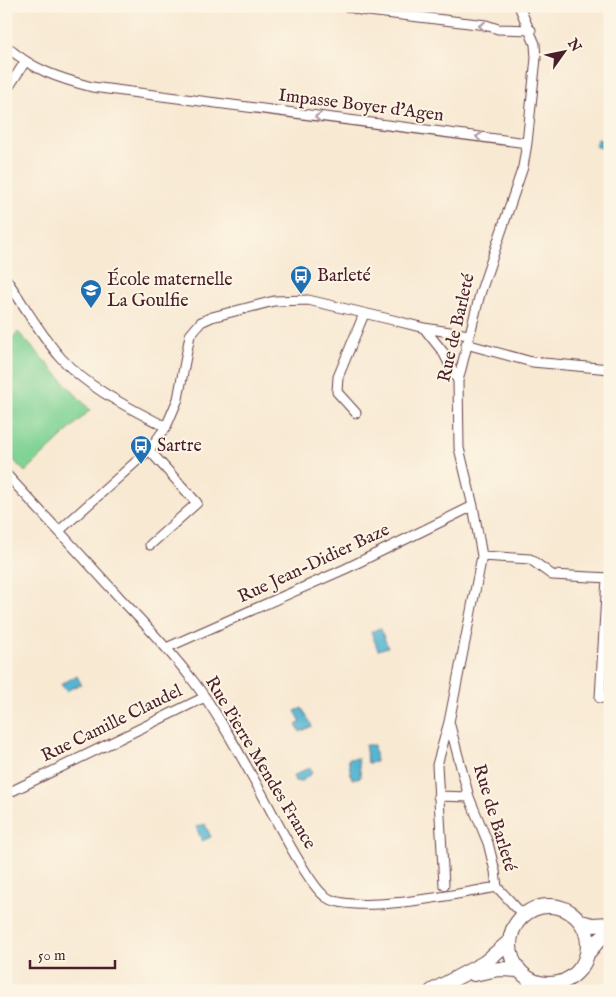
<svg xmlns="http://www.w3.org/2000/svg" width="616" height="997" font-family="'IM FELL English',serif">
  <style>
    .green { fill: #80d395; stroke: #657960 }
    .water { fill: #54b5d2; stroke: #4f6a7e }
    .lines { fill: none; stroke-linecap: round; stroke-linejoin: round }
    .street-casing { stroke: #643d44; stroke-width: 11 }
    .secondary-casing { stroke: #643d44; stroke-width: 16 }
    .street { stroke: #fff; stroke-width: 9 }
    .secondary { stroke: #fff; stroke-width: 14 }
    .oneway { stroke: #ae9aa0 }
    .labels { text-anchor: middle; dominant-baseline: central; stroke-width: 4; stroke-linejoin: round; paint-order: stroke }
    .street-label { font-size: 18px; fill: #4a1f2b; stroke: #fcf5e5 }
    .poi-label { font-size: 18px; fill: #4a1f2b; stroke: #fcf5e5; text-anchor: start }
  </style>
  <rect width="100%" height="100%" fill="#fcf5e5"/>
  <filter id="ink" filterUnits="userSpaceOnUse"><feTurbulence type="fractalNoise" baseFrequency=".02" numOctaves="2"/><feDisplacementMap in="SourceGraphic" scale="10" xChannelSelector="R" yChannelSelector="G"/><feConvolveMatrix kernelMatrix="1 2 1 2 8 2 1 2 1" color-interpolation-filters="sRGB"/></filter>
  <filter id="wash" filterUnits="userSpaceOnUse"><feTurbulence type="fractalNoise" baseFrequency=".0096" numOctaves="4" result="noise"/><feDisplacementMap in="SourceGraphic" scale="20" xChannelSelector="R" yChannelSelector="G"/><feGaussianBlur stdDeviation="1.12" result="paint"/><feColorMatrix in="noise" values="0 0 0 0 0 0 0 0 0 0 0 0 0 0 0 0 0 1.4 0 .05"/><feComposite in="paint" operator="in"/></filter>
  <g filter="url(#wash)">
    <rect width="100%" height="100%" fill="#f8e9d3"/>
    <path class="green" d="M18,332l72,78 -65,62 -19,-20v-108z"/>
    <path class="water" d="M598,139l12,4v8l-15,-5z
      M380,628l8,19 -10,3 -7,-18z
      M77,676l4,8 -15,7 -5,-7z
      M302,708l10,18 -12,6 -4,-7 5,-3 -6,-11z
      M365,745h9l2,17 -8,1z
      M358,758l3,19 -9,2 -4,-20z
      M310,767l2,6 -11,9 -6,-1 -2,-5z
      M205,824l6,13 -9,4 -6,-14z"/>
  </g>
  <g filter="url(#ink)">
    <g class="lines">
      <g class="street-casing">
        <path id="street" d="M346,6l14,4 126,15 12,4 33,1
          M519,6l16,38 1,14 -9,85 -4,24 -43,127 -22,87 1,67 14,58 9,50 -33,166 20,75 19,46 7,28 2,16 26,28
          M6,46c27,24 52,32 86,41l435,56
          M6,91l19,-29
          M6,279c18,26 34,55 55,79 28,31 69,50 105,69
          M424,328l45,7
          M466,344l66,18 78,7
          M356,413l-19,-21 1,-15 26,-63
          M149,450l48,53 -47,42
          M6,474c38,41 76,82 113,123 26,27 52,55 75,85 25,33 46,73 67,110 11,20 48,95 65,105 28,19 135,-4 171,-10
          M59,531l90,-81 17,-23 12,-28 12,-64 11,-13 11,-5 62,-16 34,-1 81,19 35,9 19,24 15,29
          M482,556l48,3 22,16 58,3
          M607,578l-7,120 10,1
          M166,648l179,-79 128,-63
          M6,794l199,-97
          M438,796l31,1
          M444,885l-7,-120 12,-43
          M526,976l3,15
          M545,991l3,-7"/>
      </g>
      <g class="secondary-casing">
        <path id="secondary" d="M510 945a39 39 0 1 1 78 0a39 39 0 1 1-78 0Z
          M581,922l12,3 17,-1
          M587,954l11,-13 12,-9
          M474,974l25,-5 20,1
          M432,991l52,-28 26,-22"/>
      </g>
      <use href="#street" class="street"/>
      <use href="#secondary" class="secondary"/>
    </g>
    <defs><path id="oneway-chevron" d="M-2-3.5L2.5 0L-2 3.5" fill="none" stroke-width="1.6" stroke-linecap="round" stroke-linejoin="round" transform="scale(1.25)"/></defs>
    <g class="oneway">
      <use href="#oneway-chevron" transform="translate(482 26) rotate(-174)"/>
      <use href="#oneway-chevron" transform="translate(318 117) rotate(-173)"/>
      <use href="#oneway-chevron" transform="translate(479 137) rotate(-173)"/>
    </g>
  </g>
  <defs>
    <g id="bus-pin" transform="scale(1.125)"><path d="M0 17L-7.5 6A9.5 9.5 0 1 1 7.5 6Z" fill="#1f6fb2" stroke="#fcf5e5"/><path d="M-5-6H5V4H4V6H2V4H-2V6H-4V4H-5ZM-3.5-4V0h7V-4ZM-3.5 1.2v1.5H-2V1.2ZM2 1.2v1.5H3.5V1.2Z" fill="#fff"/></g>
    <g id="school-pin" transform="scale(1.125)"><path d="M0 17L-7.5 6A9.5 9.5 0 1 1 7.5 6Z" fill="#1f6fb2" stroke="#fcf5e5"/><path d="M0-5L7-2L0 1L-7-2ZM-4 1L0 2.5L4 1V4Q0 6-4 4Z" fill="#fff"/></g>
  </defs>
  <g fill-rule="evenodd">
    <use href="#bus-pin" x="301" y="276"/>
    <use href="#school-pin" x="91" y="290"/>
    <use href="#bus-pin" x="141" y="446"/>
  </g>
  <g class="labels">
    <g class="street-label">
      <text transform="translate(361 106) rotate(7)">Impasse Boyer d'Agen</text>
      <text transform="translate(457 328) rotate(-77)">Rue de Barleté</text>
      <text transform="translate(314 564) rotate(-25)">Rue Jean-Didier Baze</text>
      <text transform="translate(112 724) rotate(-26)">Rue Camille Claudel</text>
      <text transform="translate(260 763) rotate(59)">Rue Pierre Mendes France</text>
      <text transform="translate(494 818) rotate(73)">Rue de Barleté</text>
    </g>
    <g class="poi-label">
      <text x="317" y="276">Barleté</text>
      <text x="107" y="280">École maternelle<tspan x="107" dy="21">La Goulfie</tspan></text>
      <text x="157" y="446">Sartre</text>
    </g>
  </g>
  <rect width="616" height="997" fill="none" stroke="#fcf5e5" stroke-width="25"/>
  <g transform="translate(564 52) rotate(57)" stroke="#fcf5e5" stroke-width="4" paint-order="stroke">
  <path d="M0-4L9 19L0 12L-9 19Z" fill="#4a1f2b"/>
  <text y="-8" font-size="14" font-weight="bold" text-anchor="middle" fill="#4a1f2b">N</text>
  </g>
  <path d="M30 960v8h85v-8" fill="none" stroke="#4a1f2b" stroke-width="2.5"/>
  <text x="38" y="960" font-size="15" fill="#4a1f2b" stroke="#fcf5e5" stroke-width="4" paint-order="stroke">50 m</text>
</svg>
